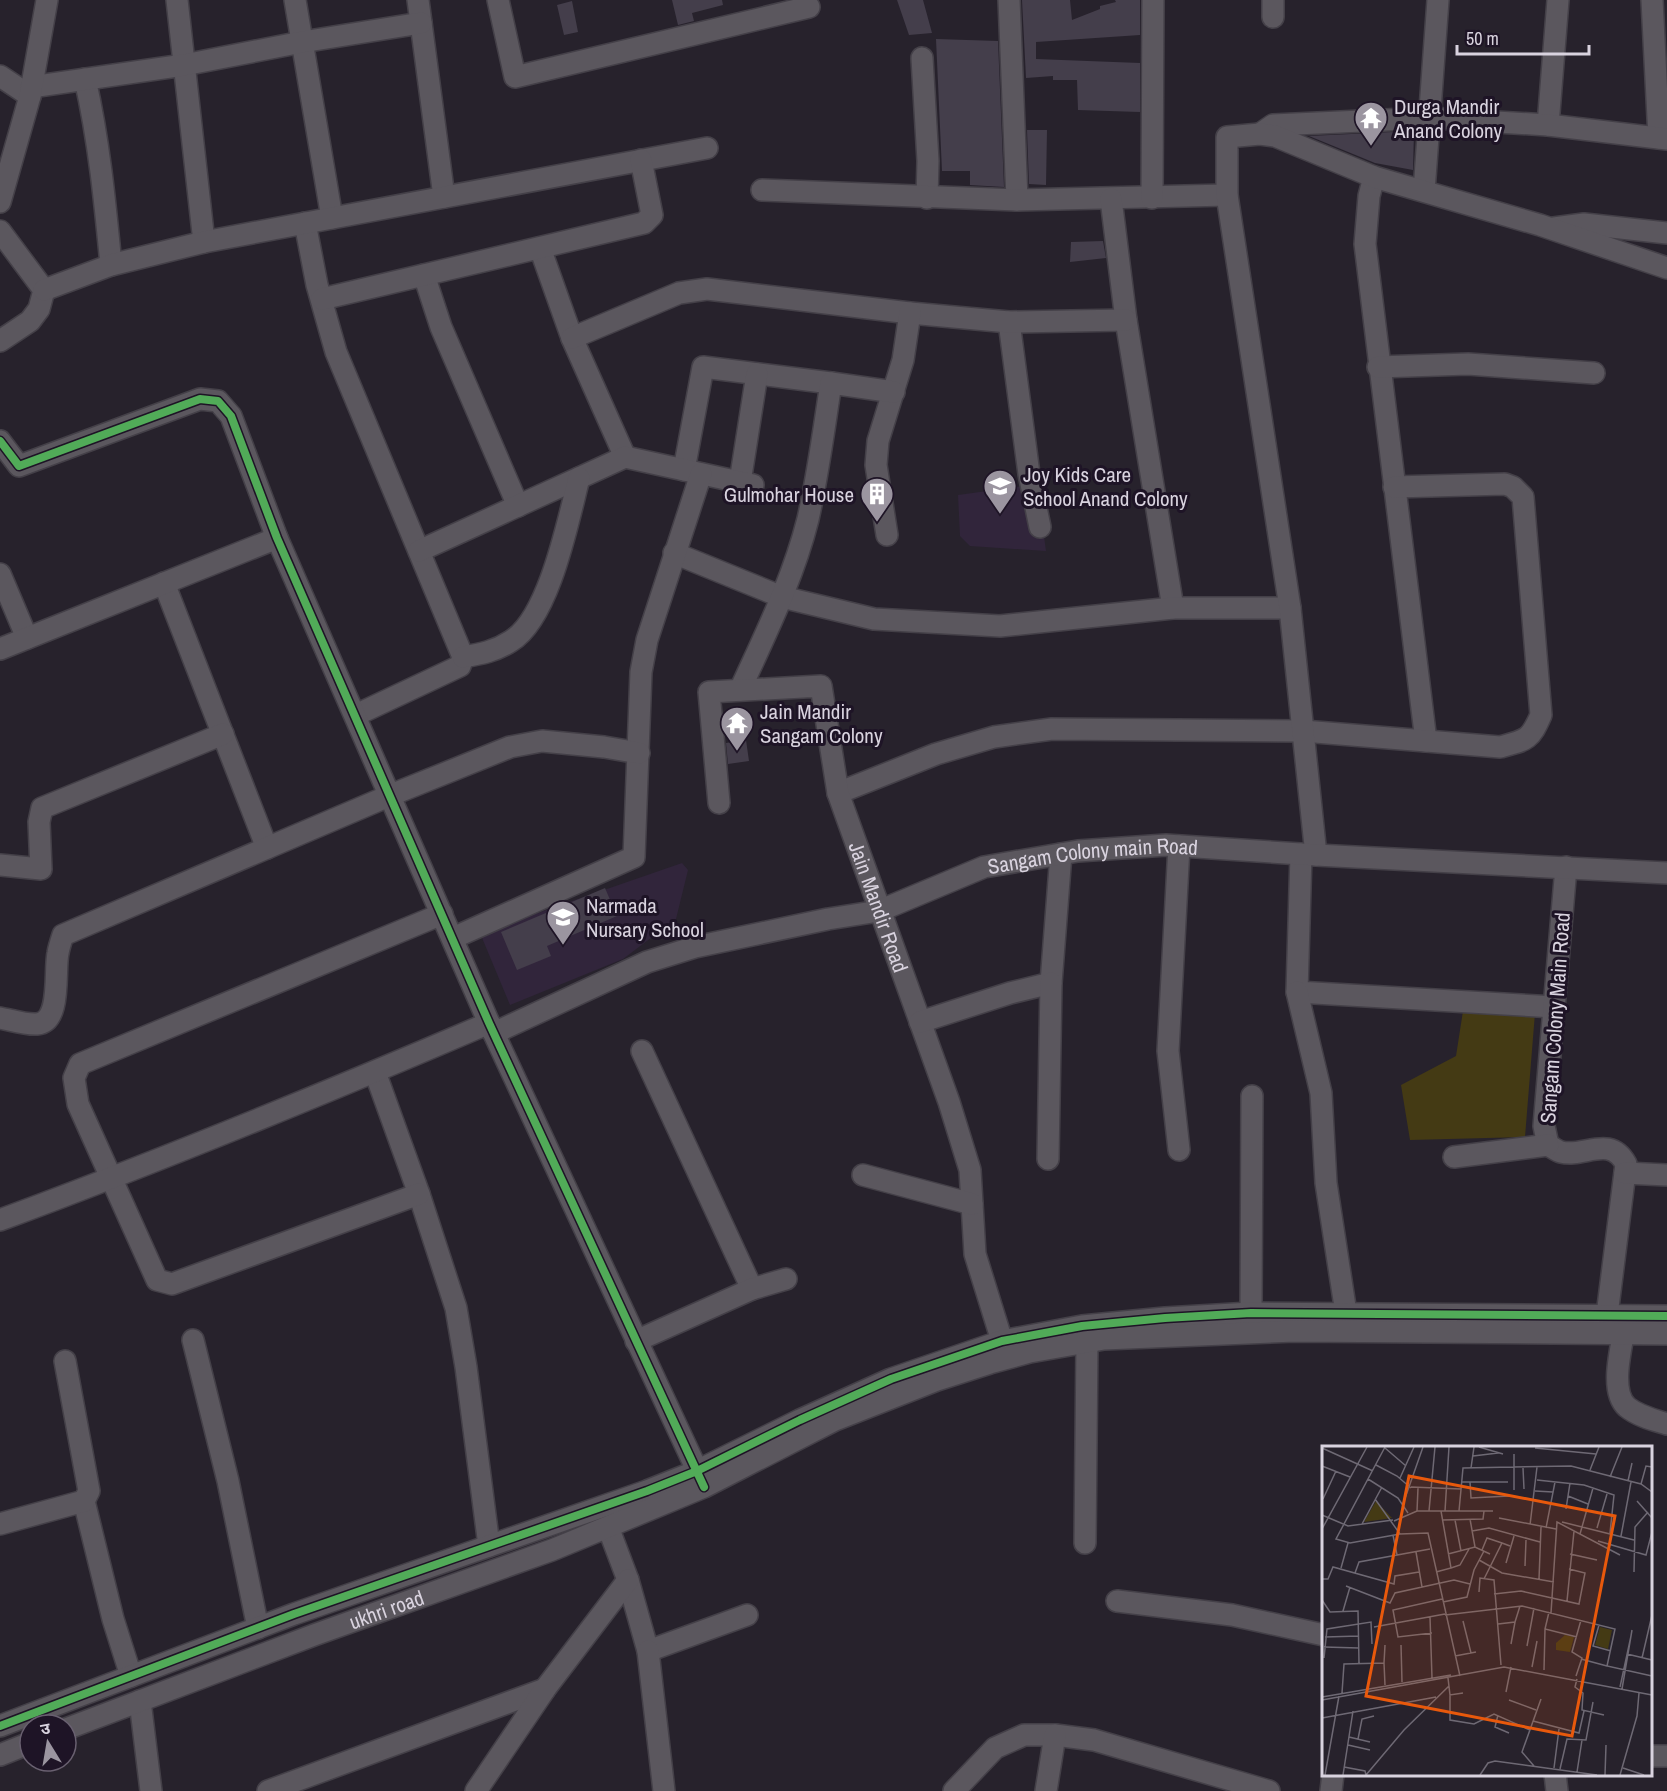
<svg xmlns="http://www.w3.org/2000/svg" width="1667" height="1791" font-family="'Archivo Narrow','Noto Sans Devanagari',sans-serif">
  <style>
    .built { fill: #31253b }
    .green { fill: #443a14 }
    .building { fill: #443e4b }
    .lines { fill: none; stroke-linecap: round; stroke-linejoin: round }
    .minor-casing { stroke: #444048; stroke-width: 24 }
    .minor { stroke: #5b575e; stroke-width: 21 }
    .cycleway-casing { stroke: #1e1426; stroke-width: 11 }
    .cycleway { stroke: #51ab58; stroke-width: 8 }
    .labels { text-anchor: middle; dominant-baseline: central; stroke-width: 6; stroke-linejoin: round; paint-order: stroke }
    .poi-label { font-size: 21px; fill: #d9d3df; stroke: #1e1426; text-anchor: start }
    .street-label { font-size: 21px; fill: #d9d3df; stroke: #1e1426 }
    .inset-road { fill: none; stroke: #6e6974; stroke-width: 1.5 }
    .view { fill: #e8590c; fill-opacity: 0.15; stroke: #e8590c; stroke-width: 3 }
    .inset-edge { fill: none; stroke: #d9d3df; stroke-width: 3 }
  </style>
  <rect width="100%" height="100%" fill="#27222c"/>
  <path class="built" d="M1037,484l9,67 -76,-5 -10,-10 -2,-41z
    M682,863l6,7 -12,49 -53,40 -113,46 -30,-72z"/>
  <path class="green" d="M1463,1011l72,2 -10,124 -115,3 -9,-55 55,-29z"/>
  <path class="building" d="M672,0h50l1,5 -31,8 2,8 -16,4z
    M897,0h26l9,33 -23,2z
    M1022,0h48l2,20 28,-11v-3l16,-4 -1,-2h25v35l-104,7v17l104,4v49l-62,-2 -1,-30h-24v-4l-27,2z
    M572,1l6,31 -14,3 -7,-30z
    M936,39l62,2 6,146 -34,-2v-14h-28z
    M1027,130h20l-1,55 -17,-1z
    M1414,131l-1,39 -38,-7 -66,-27z
    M1103,241l3,17 -36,4 1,-20z
    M746,740l3,21 -21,3 -2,-21z
    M605,888l12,28 -70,30 4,10 -34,14 -16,-38z"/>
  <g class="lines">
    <g class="minor-casing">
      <g id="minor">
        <path d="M177,0l27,242"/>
        <path d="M295,0l37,218"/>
        <path d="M418,0l26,197"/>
        <path d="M498,0l17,77 294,-70"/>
        <path d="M1009,0l8,200"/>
        <path d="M1273,0v17"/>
        <path d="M1652,0l7,138"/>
        <path d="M922,58l6,103 -1,37"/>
        <path d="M0,76l30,20"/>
        <path d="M85,79c14,62 20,123 26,186"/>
        <path d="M31,87l153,-22 118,-23 119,-19"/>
        <path d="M1548,125l10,-125"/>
        <path d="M1260,134l13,-9 156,-7 119,7 119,14"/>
        <path d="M1374,177l-5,19 -4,48 61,497"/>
        <path d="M762,190l255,10 210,-5"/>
        <path d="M1424,191l14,-191"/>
        <path d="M1152,198l1,-198"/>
        <path d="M1111,199l15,121 47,288"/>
        <path d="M0,202l30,-106 17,-96"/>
        <path d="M305,223l12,62 19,67 127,305 -3,9 -104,49"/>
        <path d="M1554,228l30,-4 83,9"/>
        <path d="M0,231l44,59 -5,19 -9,12 -30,20"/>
        <path d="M540,248l32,90 53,119"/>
        <path d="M424,275l17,52 77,179"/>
        <path d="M44,290l67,-25 93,-23 503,-94"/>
        <path d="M322,299l322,-76 8,-8 -11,-55"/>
        <path d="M1009,322l20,152 11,53"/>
        <path d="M572,338l107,-45 28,-4 203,24 99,9 117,-2"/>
        <path d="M1378,367l90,-3 126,9"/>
        <path d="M0,441l19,25 181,-67 18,2 13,15 46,122 212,485 214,460"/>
        <path d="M684,470l19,-103 128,16"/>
        <path d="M740,482l17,-108"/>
        <path d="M887,535l-11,-70 2,-24 25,-81 7,-47"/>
        <path d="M419,551l206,-94 128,28"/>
        <path d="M674,553l108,44 92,22 126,7 173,-18h117"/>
        <path d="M0,574l27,64"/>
        <path d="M164,583l103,265"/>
        <path d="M0,649l277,-111"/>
        <path d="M463,657c18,-3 33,-6 48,-16 38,-23 57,-120 68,-163"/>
        <path d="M740,690c25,-55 53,-111 68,-171 10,-44 16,-91 23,-136l63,9"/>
        <path d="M838,793l98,-39 58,-17 58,-8 251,2 197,16c27,-7 30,-7 41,-32l-18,-218 -10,-10 -8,-3 -111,3"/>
        <path id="s1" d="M719,803l-10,-111 112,-6 17,107 111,309 21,68 5,84 27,87"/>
        <path d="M1301,854l-4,138 258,15"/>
        <path d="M1316,855l-26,-247 -63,-413v-58l33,-3 15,2 99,41 166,48 127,43"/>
        <path d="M0,865l41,4 -2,-47 3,-14 181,-74"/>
        <path d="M1566,867l-22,259 4,19c4,2 9,6 13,7 23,6 49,-18 65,12l-19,151"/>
        <path d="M453,938l181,-81 7,-185 6,-32 54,-166"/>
        <path d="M1297,992l24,101 5,90 20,130"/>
        <path d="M0,1018c11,2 26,7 37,6 25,-2 17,-53 21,-71 1,-6 3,-12 5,-18l328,-140 119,-48 32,-6 62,6 35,6"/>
        <path d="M920,1022l90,-29 41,-10 10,-129"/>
        <path id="s2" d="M494,1033l153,-71 48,-15 133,-28 51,-8 105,-44 94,-16 88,-6 150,10 351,18"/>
        <path d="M642,1051l110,238"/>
        <path d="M375,1072l44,122 37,114 10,59 23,179"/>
        <path d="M1179,1150l-11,-99 11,-205"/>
        <path d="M1454,1157l94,-12"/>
        <path d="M1048,1159l3,-176"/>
        <path d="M1625,1173l42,2"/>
        <path d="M863,1175l109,29"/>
        <path d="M419,1194l-247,90 -15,-4 -79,-176 -4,-26 6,-14 362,-150"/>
        <path d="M0,1220c165,-61 328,-128 489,-197"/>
        <path d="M1251,1313l1,-217"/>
        <path d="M1626,1319c-3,23 -18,71 1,88 11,9 27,13 40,17"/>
        <path d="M193,1340l35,141 30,147"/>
        <path d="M636,1341l116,-52 34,-10"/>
        <path d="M84,1501l29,118 18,57"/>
        <path d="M0,1524l84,-23 5,-10 -24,-130"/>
        <path d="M608,1527l20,53 20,71 99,-36"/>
        <path d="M1085,1543l2,-201"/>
        <path d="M1117,1601l115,14 92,20"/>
        <path d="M648,1651l16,140"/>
        <path d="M140,1701l11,90"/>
        <path d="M0,1726l294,-112 353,-123 50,-20 103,-51 91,-41 111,-38 80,-15 83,-8 86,-5 416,3"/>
        <path id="s3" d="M66,1729l248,-94 238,-85 152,-63 131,-67 102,-40 53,-17 40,-11 74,-13 191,-8 372,3"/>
        <path d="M0,1755l30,-12"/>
        <path d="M1650,1756h17"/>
        <path d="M1555,1774l2,17"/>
        <path d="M268,1791l277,-102"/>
        <path d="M476,1791l69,-102 83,-109"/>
        <path d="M954,1791l41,-43 29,-13h31l39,5 175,51"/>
        <path d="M1046,1791l9,-56"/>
        <path d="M1331,1791l2,-17"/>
      </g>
    </g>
    <use href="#minor" class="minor"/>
    <g class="cycleway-casing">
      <path id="cycleway" d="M0,441l19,25 181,-67 18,2 13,15 46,122 212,485 215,464
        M0,1726l294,-112 353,-123 50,-20 103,-51 91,-41 111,-38 80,-15 83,-8 86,-5 416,3"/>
    </g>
    <use href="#cycleway" class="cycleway"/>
  </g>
  <defs>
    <g id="temple-pin" transform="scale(1.725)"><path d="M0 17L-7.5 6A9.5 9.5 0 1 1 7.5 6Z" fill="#9b95a0" stroke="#1e1426"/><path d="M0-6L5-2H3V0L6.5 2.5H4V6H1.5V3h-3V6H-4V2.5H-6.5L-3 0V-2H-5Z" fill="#fff"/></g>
    <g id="school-pin" transform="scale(1.725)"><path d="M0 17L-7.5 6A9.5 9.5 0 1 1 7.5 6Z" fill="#9b95a0" stroke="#1e1426"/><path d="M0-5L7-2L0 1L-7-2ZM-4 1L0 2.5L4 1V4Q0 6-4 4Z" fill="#fff"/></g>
    <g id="building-pin" transform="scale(1.725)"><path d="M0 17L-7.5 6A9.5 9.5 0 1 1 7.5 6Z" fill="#9b95a0" stroke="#1e1426"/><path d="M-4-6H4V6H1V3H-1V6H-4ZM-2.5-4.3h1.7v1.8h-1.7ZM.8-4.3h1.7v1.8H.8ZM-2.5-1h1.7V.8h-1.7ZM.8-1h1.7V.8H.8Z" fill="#fff"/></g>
  </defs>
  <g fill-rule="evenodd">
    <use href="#temple-pin" x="1371" y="118"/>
    <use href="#school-pin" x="1000" y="486"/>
    <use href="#building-pin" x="877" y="494"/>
    <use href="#temple-pin" x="737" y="723"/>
    <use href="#school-pin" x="563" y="917"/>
  </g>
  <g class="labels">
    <g class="poi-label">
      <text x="1394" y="106">Durga Mandir<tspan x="1394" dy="24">Anand Colony</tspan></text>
      <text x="1023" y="474">Joy Kids Care<tspan x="1023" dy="24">School Anand Colony</tspan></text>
      <text x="854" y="494" text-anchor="end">Gulmohar House</text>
      <text x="760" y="711">Jain Mandir<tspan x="760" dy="24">Sangam Colony</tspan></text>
      <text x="586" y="905">Narmada<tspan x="586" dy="24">Nursary School</tspan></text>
    </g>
    <g class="street-label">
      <text stroke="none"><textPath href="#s2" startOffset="630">Sangam Colony main Road</textPath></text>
      <text stroke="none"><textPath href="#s1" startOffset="453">Jain Mandir Road</textPath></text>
      <text transform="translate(1555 1018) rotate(-86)">Sangam Colony Main Road</text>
      <text stroke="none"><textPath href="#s3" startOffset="342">ukhri road</textPath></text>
    </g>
  </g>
  <g transform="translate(1322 1446)">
    <rect width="330" height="330" fill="#27222c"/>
    <path d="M54,55l16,17 -28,4zM278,181l12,3 -4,19 -13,-4zM243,189l9,2 -4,15 -14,-2v-7z" fill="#443a14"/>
    <path class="inset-road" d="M63,1l-49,92 14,4 50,-9M157,1l24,7M0,2l51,23M63,2l21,18M213,2l61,6M192,8v36M151,10l25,-3M54,19l21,11 14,12M0,20l28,11M149,22l3,-21M201,22l1,21M268,24l9,-23M288,31l12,-30M78,32l14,-31M46,33l30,19 10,15M215,34l47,5 30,10 -4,38M306,35l4,-18M139,36h47M148,36l1,16 38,-2M319,38l5,-18 6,1M89,41l50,2M213,45l18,1M246,50l20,8M1,53l13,-28M53,53l25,35 28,-1 32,143M315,55l15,17M81,58l20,-57M244,63l4,-26M95,65l1,-23M107,65l6,-64M123,65l4,-64M137,65l4,-43 108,-2 70,18 11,8M0,69l26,11 45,-6M177,72l57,11M148,73l5,28M120,74l41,-1 1,-8M133,74l6,31M72,75l23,-10h76M240,76l72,18M40,78l20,-37M208,79l7,-58M224,82l9,-46M275,82l10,-34M0,83l45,-82M150,85l17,-3 51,14M258,88l13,-46M71,89l4,20M299,90l10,-54M276,95l48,14 6,-23M160,104l5,-12 15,5M94,106l6,35M126,108l27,-7 15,7M248,108l27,6M157,114l23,13 52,9M184,117l8,-27M203,120l1,-26M19,122l7,-25M129,122l9,-3 9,-16M114,126l15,-4 -10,-57M312,126l1,-45 13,-15M33,127l4,-11 71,-13M0,133h6l5,-12 61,17 1,-8 24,-4M162,133l18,-36 8,3M217,133l2,-52M24,140l44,17 5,-10 59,-13 16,4M157,146l1,-14 14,2 7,85M172,148l27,-3 58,13 6,-31 -16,-4M0,154l8,12 28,-1 1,52M245,155l7,-70M121,156l24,-5 7,-27 10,-19M21,165l7,-24M227,166l-4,17 32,8M229,167l6,-91 63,33M123,169l77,-9 93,23 -8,37 45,10M108,171l2,61M141,175l8,32M176,178l17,-2 5,-16M277,179l-6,21 18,5M52,181l71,-13M110,187l-34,4 -5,-27 49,-11M3,191l34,-1M189,198l4,-22M79,199l1,37M205,200l7,-38M2,201l35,1M305,208l25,6M133,210l21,-4M2,212l3,-29 44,-7 1,22M320,212l10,-43M259,213l26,7M62,217l1,22M210,221l5,-26M222,224l1,-41M254,230l6,-18 -10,-6 9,-32M126,232l2,17 13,-2M255,233l-2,8 8,6 -1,17 22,5M298,241l11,-51M300,243l10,-59M184,246l5,-25M20,247l2,-29 40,-1 1,-18M128,249v25l24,4 20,-10 36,16M0,251l129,-22M0,254l182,-33 148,28M187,254l27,10M176,269l-3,12 14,6M0,272l114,-21M211,275l46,12 5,-22M27,291l21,5M36,293l4,-20 12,-3M26,299l22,5M212,320l-12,-14 19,-53M22,321l21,4 1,4M232,322l5,-39M301,322l21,7M238,323l7,-30 19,1 7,-38M255,326l5,-32M3,329l14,-79M21,329l10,-64M44,329l38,-45 45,-44M158,329l8,-12 7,-2 102,14M283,329l1,-30M298,329l17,-59 2,-23"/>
    <path class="view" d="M87,30l206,40 -43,220 -206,-40z"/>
    <rect width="330" height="330" class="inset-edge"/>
  </g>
  <g transform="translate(48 1743) rotate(349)"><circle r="28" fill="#1e1426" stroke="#696070" stroke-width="1.5"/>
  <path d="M0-4.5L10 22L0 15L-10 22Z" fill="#9b95a0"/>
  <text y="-9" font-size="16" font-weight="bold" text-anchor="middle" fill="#d9d3df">उ</text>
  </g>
  <path d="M1457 45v9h132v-9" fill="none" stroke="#d9d3df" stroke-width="3"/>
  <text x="1466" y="45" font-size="18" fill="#d9d3df" stroke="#1e1426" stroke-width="4.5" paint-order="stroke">50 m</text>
</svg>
